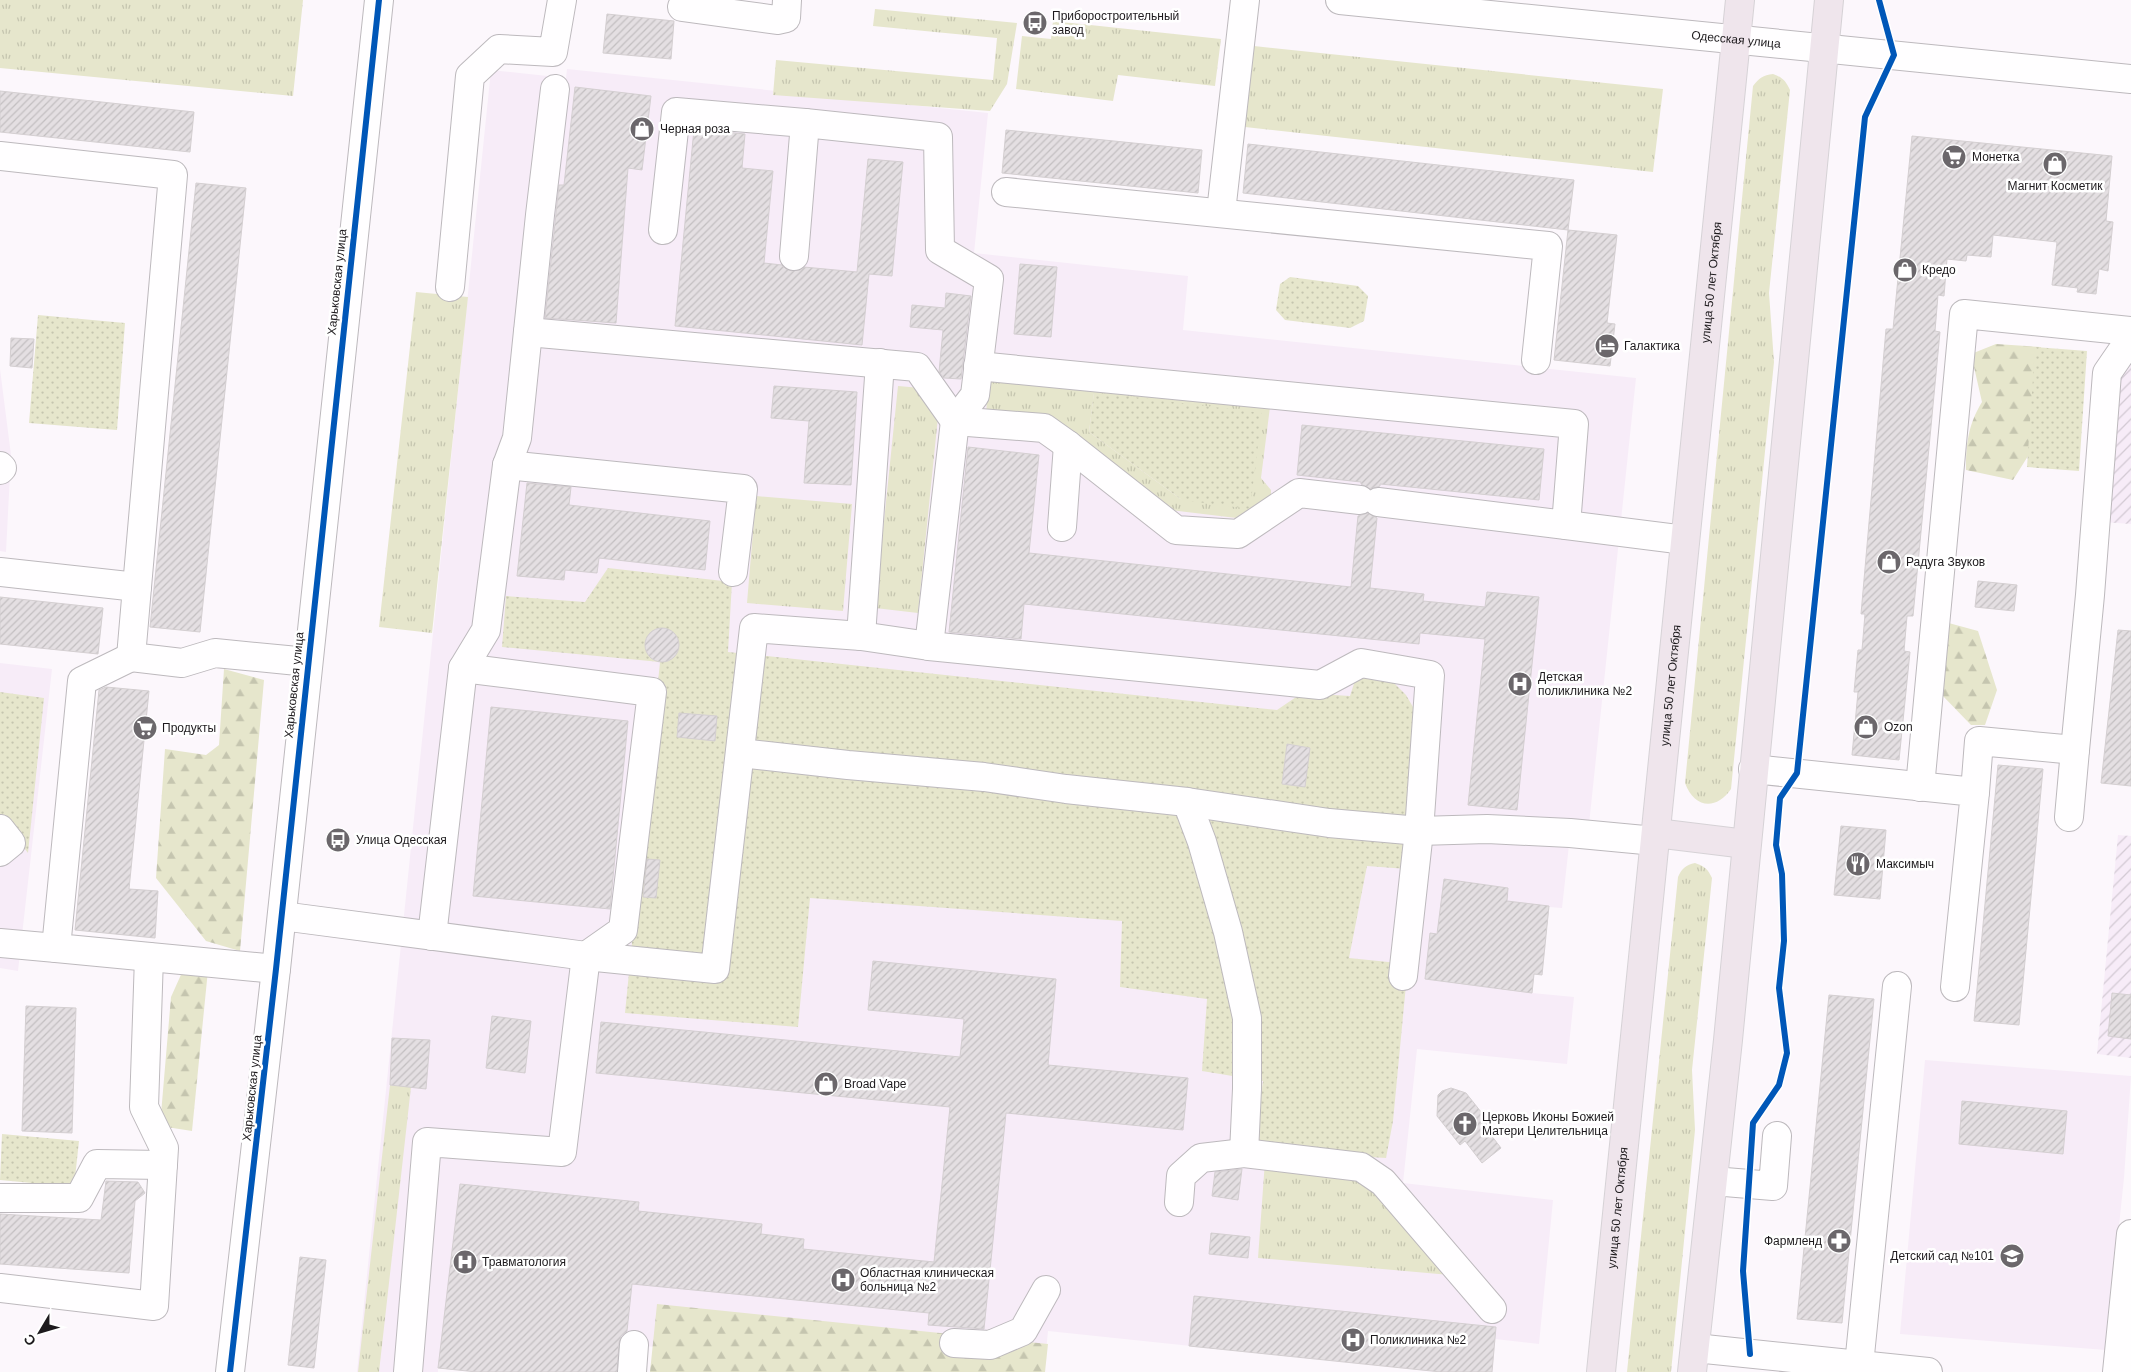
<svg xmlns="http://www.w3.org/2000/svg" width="2131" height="1372" font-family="Arial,sans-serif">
	<defs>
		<pattern id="industrial-furrows" width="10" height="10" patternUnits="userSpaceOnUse" patternTransform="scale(1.25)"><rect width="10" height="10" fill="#f7ecf8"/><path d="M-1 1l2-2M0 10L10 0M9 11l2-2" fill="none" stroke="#d3cad4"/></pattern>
		<pattern id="grass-tufts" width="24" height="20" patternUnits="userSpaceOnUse" patternTransform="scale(1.25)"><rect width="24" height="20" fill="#e6e6cc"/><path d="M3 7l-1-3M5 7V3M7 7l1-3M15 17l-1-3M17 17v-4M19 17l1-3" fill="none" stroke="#c5c5af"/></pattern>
		<pattern id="forest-firs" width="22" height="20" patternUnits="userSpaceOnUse" patternTransform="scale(1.25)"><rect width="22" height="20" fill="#e6e6cc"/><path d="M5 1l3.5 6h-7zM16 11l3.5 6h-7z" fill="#c5c5af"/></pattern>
		<pattern id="park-dots" width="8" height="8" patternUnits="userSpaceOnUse" patternTransform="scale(1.25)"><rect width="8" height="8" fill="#e6e6cc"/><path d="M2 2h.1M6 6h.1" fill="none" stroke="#c5c5af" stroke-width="1.8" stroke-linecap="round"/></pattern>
		<pattern id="building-hatch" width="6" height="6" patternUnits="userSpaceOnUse" patternTransform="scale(1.25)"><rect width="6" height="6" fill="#e4dfe2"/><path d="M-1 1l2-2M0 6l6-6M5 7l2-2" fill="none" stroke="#c3bfc1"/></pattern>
	</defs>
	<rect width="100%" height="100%" fill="#fcf7fc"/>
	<path fill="#f7ecf8" d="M567,69l421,44 -14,140 214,23 -5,54 453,48 -48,456 -19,11 -7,63 -13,-1 -7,68 -8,-1 -2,19 42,4 -7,67 -150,-15 -14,134 150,17 -14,144 -44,-5 -3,33h-52l-392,-41 -4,41h-149l-269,-28 -3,28h-146l-39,-4v4h-81l134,-1302 75,8z
		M0,369l11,86 -5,97 -6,-1z
		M0,663l52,6 -34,302 -18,-3z
		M1925,1060l206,16 -7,102 -18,172 -206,-16z"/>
	<path fill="url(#industrial-furrows)" d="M2120,359l11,1v164l-28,-2z
		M2118,835l13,1v222l-34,-4z"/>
	<path fill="url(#grass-tufts)" fill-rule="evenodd" d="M0,0h303l-10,96 -293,-28z
		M875,9l142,14 -10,61 -17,27 -217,-16 3,-35 217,20 4,-42 -124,-12z
		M1053,21l168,18 -6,47 -97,-11 -5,26 -97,-12 6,-53 29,3z
		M1254,46l409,43 -10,83 -408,-45z
		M1773,74c9,3 13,7 17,16l-21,203 5,69 -43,427c-15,22 -37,19 -46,-6l68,-697c6,-8 10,-11 20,-12z
		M416,292l52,5 -36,336 -53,-6z
		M989,371l282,28 -10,79 10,12v16l-18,14 -83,-10 -119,-90 -65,-5zM1094,393l88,107 -93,-68z
		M898,386l23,2 17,29 -20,196 -43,-5z
		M756,496l96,8 -9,107 -96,-8z
		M1695,863c9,3 13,6 17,15l-20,192 3,60 -24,242h-44l51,-495c4,-9 8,-12 17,-14z
		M390,1085l21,2 -32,285h-21z
		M1265,1161l90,12 95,102 -192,-17z"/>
	<path fill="url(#forest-firs)" d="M1996,344l45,3 -6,98 -22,35 -47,-10c0,-26 2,-45 16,-68l-11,-48z
		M1945,622l33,9 19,59 -12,35h-14l-31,-32z
		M224,669l40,11 -24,271 -34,-10 -50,-63 9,-129 41,6 13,-10z
		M184,968l24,2 -16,161 -32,-5 11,-129z
		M657,1304l391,40 -3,28h-395z"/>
	<path fill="url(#park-dots)" d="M1290,277l68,9 10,10 -4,25 -14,7 -65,-8 -9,-10 4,-26z
		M38,315l87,8 -8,107 -88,-7z
		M2035,347l52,4 -8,120 -52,-4z
		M1094,392l168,21 -12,96 -68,-9 -93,-68z
		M608,568l124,14 -4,70 549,58 25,-17 48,3 9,-28 31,11 16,16 14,24 -13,150 -40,-3 -18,92 59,6 -15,157 -7,37 -98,-6 -35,-7 10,-64 -61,-10 5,-72 -87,-12 2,-66 -312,-23 -12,129 -173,-14 35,-351 -158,-15 4,-51 79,6z
		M0,692l44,6 -16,155 -28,-37z
		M2,1134l77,7 -5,46 -74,-7z"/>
	<path fill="url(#building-hatch)" stroke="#d4cfd1" d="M607,14l67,7 -3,38 -68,-6z
		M575,87l76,9 -9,74 -14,-2 -12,155 -71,-5 14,-133h5z
		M0,91l194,21 -4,40 -190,-20z
		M694,129l51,5 -3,34 31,3 -9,92 18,2 4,4 6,2 8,-1 4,-3 53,5 11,-113 35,3 -11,114 -23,-2 -7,71 -187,-19z
		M1006,130l196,20 -4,43 -196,-20z
		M1912,136l200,20 -6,65 7,1 -5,49 -9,-2 -3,25 -19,-2 1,-4 -26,-3 5,-43 -64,-7 -2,22 -24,-2 -1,6 -19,-2 -3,37 -6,-1 -3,36 5,1 -27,284h-6l-3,35 6,1 -11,108 -47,-5 6,-63h-4l4,-42h4l3,-36h-4l25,-285h7z
		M1248,144l326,36 -6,50 -325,-37z
		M196,183l50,5 -46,444 -50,-5z
		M1568,230l49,5 -10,88 8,1 -5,42 -56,-6z
		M1020,264l37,3 -6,70 -37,-3z
		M946,293l25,3 -10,83 -17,-1 -5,-6 4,-42 -33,-3 2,-22 33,3z
		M11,338l23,1 -2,29 -22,-2z
		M774,386l83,6 -6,93 -47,-2 5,-62 -38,-3z
		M1302,425l242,24 -5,51 -159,-16v2l-10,3 -9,-5v-2l-64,-7z
		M968,447l71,8 -10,98 322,34 7,-71 10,-3 9,5 -7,70 54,6 -1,7 62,6 2,-15 52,5 -22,213 -49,-5 17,-166 -65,-6 -1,11 -395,-40 -3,35 -72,-7z
		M527,483l44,4 -2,18 141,16 -5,49 -106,-12 -2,15 -32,-3 -1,10 -47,-4z
		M1978,581l39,4 -3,26 -39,-4z
		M0,597l103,11 -5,46 -98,-10z
		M645 645a17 17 0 1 1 34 0a17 17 0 1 1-34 0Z
		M2118,630l13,1v155l-30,-3z
		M106,687l43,4 -20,198 29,2 -3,47 -80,-8 24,-240z
		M491,707l137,14 -18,188 -137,-13z
		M679,713l38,3 -2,25 -38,-4z
		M1287,744l23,4 -5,39 -23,-3z
		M1998,765l45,4 -24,256 -45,-4z
		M1841,826l45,4 -6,69 -46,-4z
		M647,859l13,1 -4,38 -13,-1z
		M1444,879l64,9 -1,13 42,5 -7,69 -8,-1 -2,19 -107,-14 5,-46 7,1z
		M873,961l183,18 -8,86 140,13 -5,52 -177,-17 -22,216 -56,-4 1,-12 -297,-29 -5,47 -6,5 -2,7 -2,29h-140l-39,-4 22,-184 179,18 -1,9 124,13 -1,10 43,5 -1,10 131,13 16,-155 -354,-34 5,-51 359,35 4,-38 -96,-9z
		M2112,993l19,2v44l-23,-3z
		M1829,995l45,4 -32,324 -45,-4z
		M26,1006l50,2 -4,125 -50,-2z
		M492,1016l39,5 -6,52 -39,-5z
		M392,1038l38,2 -4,49 -36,-4z
		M1451,1088l15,5 23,29 -5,4 17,22 -19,15 -17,-22 -5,4 -23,-29 1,-21 4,-4z
		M1962,1101l105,10 -4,43 -104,-10z
		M1242,1169l-4,31 -26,-4 3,-24z
		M106,1181l32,1 7,11 -10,8 -6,72 -129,-9v-50l101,6z
		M1211,1233l39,4 -2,21 -39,-4z
		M300,1257l26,3 -12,108 -26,-3z
		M1194,1296l302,31 -4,45h-51l-252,-26z"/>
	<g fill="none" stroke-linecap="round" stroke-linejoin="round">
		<defs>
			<g id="minor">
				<path id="s1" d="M1340,0l791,79"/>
				<path d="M682,7l95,13 9,-2 1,-18"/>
				<path d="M0,156l173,19 -36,412"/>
				<path d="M1006,192l542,54 -12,114"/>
				<path d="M1221,212l24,-212"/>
				<path d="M663,230l13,-118 129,11"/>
				<path d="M794,256l11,-133 133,14 2,113 49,29 -14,116 -20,26 -26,225"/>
				<path d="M450,287l20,-211 29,-27 54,3 9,-52"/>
				<path d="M528,332l389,35 38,54 89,7 24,17 108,85 62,4 61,-41 61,7"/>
				<path d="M978,366l596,58 -8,101 -188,-23"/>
				<path d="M507,465l236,24 -10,83"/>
				<path d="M0,466l2,2 -2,2"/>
				<path d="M1566,525l119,15"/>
				<path d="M1062,527l6,-82"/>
				<path d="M0,572l137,15 -6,70 51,6 33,-10 93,9"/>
				<path d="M861,636l19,-273"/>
				<path d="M131,657l-49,24 -26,267 220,21"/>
				<path d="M740,753l108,12 136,12 82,12 121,13 142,21 90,8 68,-2 83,4 85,8"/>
				<path d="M1753,769l222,23 -20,195"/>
				<path d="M1920,787l44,-473 167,17"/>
				<path d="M1975,792l4,-51 96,9 15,-155 17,-222 24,-35"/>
				<path d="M1187,802l15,40 26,90 19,86v71l-3,64"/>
				<path d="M2069,817l6,-67"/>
				<path d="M0,829l11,14 -11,9"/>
				<path d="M282,916l304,40 129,13 39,-341 107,8 68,10 391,39 41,-22 69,12 -11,156 -16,145"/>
				<path d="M432,936l31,-268 23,-38 21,-165 10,-27 23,-223 15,-126"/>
				<path d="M0,943l56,5"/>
				<path d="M1713,1181l60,5 4,-50"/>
				<path d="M0,1198h79l18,-34 66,1"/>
				<path d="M1179,1202l2,-26 20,-18 43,-5 117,14 22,15 109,127"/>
				<path d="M0,1288l154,18 10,-158 -20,-41 5,-150"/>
				<path d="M954,1343l36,2 33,-14 23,-41"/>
				<path d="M1695,1348l233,24"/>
				<path d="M1859,1365l38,-379"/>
				<path d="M230,1372l46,-403 103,-969"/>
				<path d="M408,1372l19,-230 135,10 24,-196 37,-26 29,-238 -189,-24"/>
				<path d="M632,1372l2,-27"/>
				<path d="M2117,1372l14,-138"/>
			</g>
			<g id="major">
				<path d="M1656,833l90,11"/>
				<path id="s2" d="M1601,1372l139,-1372"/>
				<path d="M1692,1372l36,-332 101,-1040"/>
			</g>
		</defs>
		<use href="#minor" stroke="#bdb9bd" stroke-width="30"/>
		<use href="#major" stroke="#d6d2d6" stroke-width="30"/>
		<use href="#minor" stroke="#fffeff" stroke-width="28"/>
		<use href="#major" stroke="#efe5ec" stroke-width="28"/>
		<defs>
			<path id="cycleway" d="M1750,1354l-7,-83 10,-148 26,-38 8,-32 -8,-65 5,-47 -2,-67 -6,-29 4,-47 17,-25 68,-656 29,-62 -15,-55
				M230,1372l46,-403 103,-969"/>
		</defs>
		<use href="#cycleway" stroke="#fff" stroke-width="9"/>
		<use href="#cycleway" stroke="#0057b8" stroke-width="6"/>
	</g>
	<defs>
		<symbol id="bus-disc" viewBox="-11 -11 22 22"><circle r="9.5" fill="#6b676b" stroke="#fff"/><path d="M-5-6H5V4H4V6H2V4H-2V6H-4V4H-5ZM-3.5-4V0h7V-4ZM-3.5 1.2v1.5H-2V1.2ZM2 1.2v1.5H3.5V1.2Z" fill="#fff"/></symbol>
		<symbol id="shop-disc" viewBox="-11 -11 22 22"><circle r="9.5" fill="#6b676b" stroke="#fff"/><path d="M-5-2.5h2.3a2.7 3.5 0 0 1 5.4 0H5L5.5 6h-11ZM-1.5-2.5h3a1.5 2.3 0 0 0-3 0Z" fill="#fff"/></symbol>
		<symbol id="supermarket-disc" viewBox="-11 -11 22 22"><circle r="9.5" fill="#6b676b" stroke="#fff"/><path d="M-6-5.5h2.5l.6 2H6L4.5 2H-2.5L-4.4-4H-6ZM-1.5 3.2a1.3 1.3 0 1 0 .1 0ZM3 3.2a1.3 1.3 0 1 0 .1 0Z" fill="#fff"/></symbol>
		<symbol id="hotel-disc" viewBox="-11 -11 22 22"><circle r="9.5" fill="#6b676b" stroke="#fff"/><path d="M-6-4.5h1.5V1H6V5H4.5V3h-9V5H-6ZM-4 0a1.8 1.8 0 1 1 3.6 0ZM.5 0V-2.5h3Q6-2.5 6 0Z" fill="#fff"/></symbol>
		<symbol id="hospital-disc" viewBox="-11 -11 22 22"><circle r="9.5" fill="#6b676b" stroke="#fff"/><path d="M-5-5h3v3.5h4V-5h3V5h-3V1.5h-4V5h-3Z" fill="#fff"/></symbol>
		<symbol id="restaurant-disc" viewBox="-11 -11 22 22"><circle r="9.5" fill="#6b676b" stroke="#fff"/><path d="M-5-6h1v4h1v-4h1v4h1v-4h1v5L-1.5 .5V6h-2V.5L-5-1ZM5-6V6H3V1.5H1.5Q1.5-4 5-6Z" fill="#fff"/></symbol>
		<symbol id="church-disc" viewBox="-11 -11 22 22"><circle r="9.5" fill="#6b676b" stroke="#fff"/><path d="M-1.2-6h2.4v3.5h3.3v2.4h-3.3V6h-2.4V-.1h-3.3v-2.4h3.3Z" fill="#fff"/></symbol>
		<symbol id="pharmacy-disc" viewBox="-11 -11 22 22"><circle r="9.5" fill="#6b676b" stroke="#fff"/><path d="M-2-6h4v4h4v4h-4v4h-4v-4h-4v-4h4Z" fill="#fff"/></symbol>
		<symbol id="school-disc" viewBox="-11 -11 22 22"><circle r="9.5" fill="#6b676b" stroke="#fff"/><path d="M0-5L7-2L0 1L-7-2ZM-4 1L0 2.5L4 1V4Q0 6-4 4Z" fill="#fff"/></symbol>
	</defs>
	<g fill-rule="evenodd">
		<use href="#bus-disc" x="1021" y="9" width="28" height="28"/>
		<use href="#shop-disc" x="628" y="115" width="28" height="28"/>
		<use href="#supermarket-disc" x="1940" y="143" width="28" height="28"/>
		<use href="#shop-disc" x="2041" y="150" width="28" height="28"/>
		<use href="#shop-disc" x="1891" y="256" width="28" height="28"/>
		<use href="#hotel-disc" x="1593" y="332" width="28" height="28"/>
		<use href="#shop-disc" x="1875" y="548" width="28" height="28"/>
		<use href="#hospital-disc" x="1506" y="670" width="28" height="28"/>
		<use href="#shop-disc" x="1852" y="713" width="28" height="28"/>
		<use href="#supermarket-disc" x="131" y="714" width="28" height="28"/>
		<use href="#bus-disc" x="324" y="826" width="28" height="28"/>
		<use href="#restaurant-disc" x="1844" y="850" width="28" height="28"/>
		<use href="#shop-disc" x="812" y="1070" width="28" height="28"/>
		<use href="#church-disc" x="1451" y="1110" width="28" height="28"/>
		<use href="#pharmacy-disc" x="1825" y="1227" width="28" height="28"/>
		<use href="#school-disc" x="1998" y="1242" width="28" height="28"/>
		<use href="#hospital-disc" x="451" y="1248" width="28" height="28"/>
		<use href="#hospital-disc" x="829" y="1266" width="28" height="28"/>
		<use href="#hospital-disc" x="1339" y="1326" width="28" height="28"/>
	</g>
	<g text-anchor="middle" stroke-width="5" stroke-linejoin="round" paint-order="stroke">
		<g font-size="12" fill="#1d1a1d" stroke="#fff" text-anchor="start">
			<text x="1052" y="20">Приборостроительный<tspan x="1052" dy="14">завод</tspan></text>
			<text x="660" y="133">Черная роза</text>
			<text x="1972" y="161">Монетка</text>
			<text x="2055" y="190" text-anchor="middle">Магнит Косметик</text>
			<text x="1922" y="274">Кредо</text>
			<text x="1624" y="350">Галактика</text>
			<text x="1906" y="566">Радуга Звуков</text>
			<text x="1538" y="681">Детская<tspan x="1538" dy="14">поликлиника №2</tspan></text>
			<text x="1884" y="731">Ozon</text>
			<text x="162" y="732">Продукты</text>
			<text x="356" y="844">Улица Одесская</text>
			<text x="1876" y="868">Максимыч</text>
			<text x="844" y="1088">Broad Vape</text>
			<text x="1482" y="1121">Церковь Иконы Божией<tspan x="1482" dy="14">Матери Целительница</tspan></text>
			<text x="1822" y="1245" text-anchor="end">Фармленд</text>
			<text x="1994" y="1260" text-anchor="end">Детский сад №101</text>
			<text x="482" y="1266">Травматология</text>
			<text x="860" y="1277">Областная клиническая<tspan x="860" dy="14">больница №2</tspan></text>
			<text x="1370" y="1344">Поликлиника №2</text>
		</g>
		<g font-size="12" fill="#1d1a1d" stroke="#fff">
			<text dy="4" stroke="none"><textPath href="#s1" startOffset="398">Одесская улица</textPath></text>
			<text transform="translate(337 282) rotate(-84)" y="4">Харьковская улица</text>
			<text dy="4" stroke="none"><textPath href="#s2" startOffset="1095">улица 50 лет Октября</textPath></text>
			<text transform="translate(294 685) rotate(-84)" y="4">Харьковская улица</text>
			<text dy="4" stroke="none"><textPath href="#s2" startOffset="690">улица 50 лет Октября</textPath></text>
			<text transform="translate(252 1088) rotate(-84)" y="4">Харьковская улица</text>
			<text dy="4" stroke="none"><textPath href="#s2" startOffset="165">улица 50 лет Октября</textPath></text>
		</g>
	</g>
	<g transform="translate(40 1332) rotate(232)" stroke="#ffffff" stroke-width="4" paint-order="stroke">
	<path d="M0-4L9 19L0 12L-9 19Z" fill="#1d1a1d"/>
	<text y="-8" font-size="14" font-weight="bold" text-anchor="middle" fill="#1d1a1d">С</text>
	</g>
</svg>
